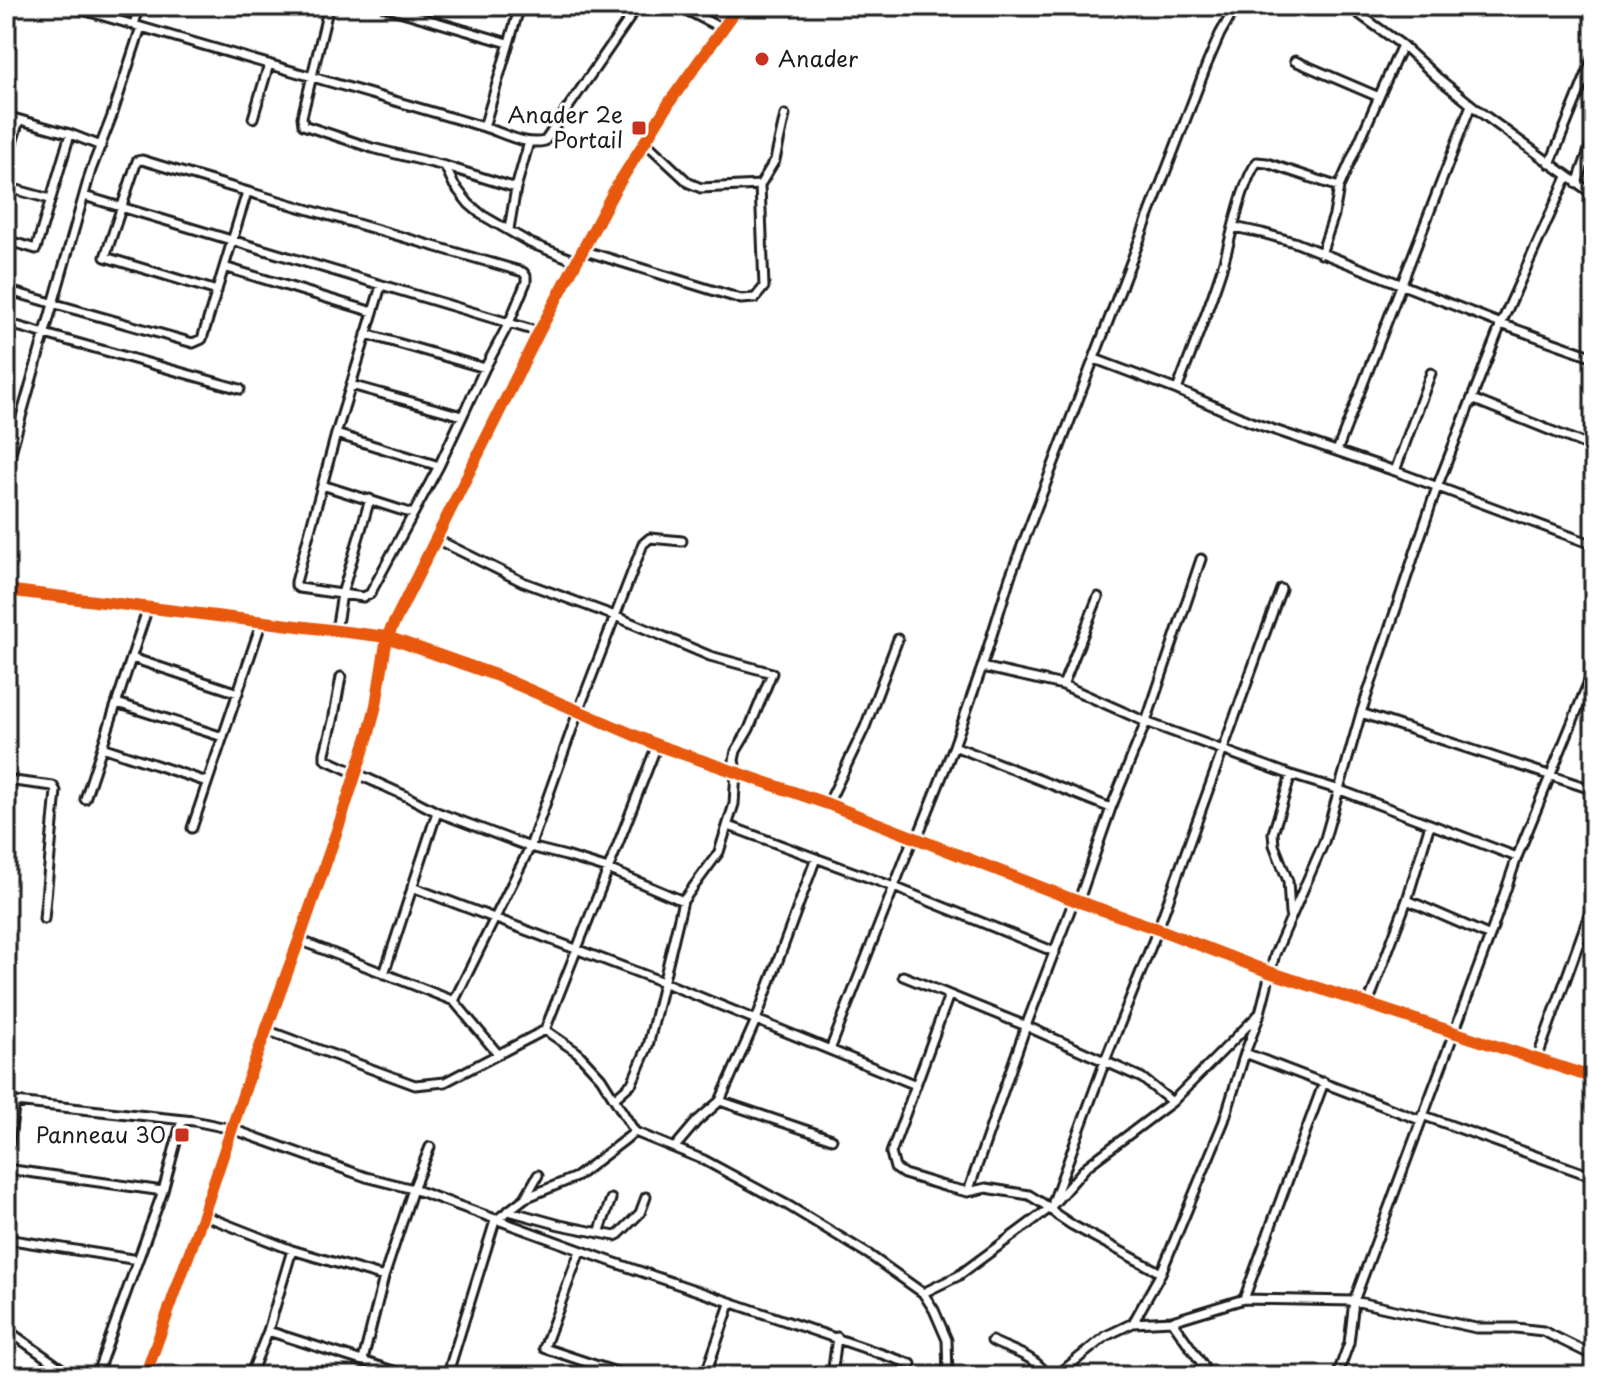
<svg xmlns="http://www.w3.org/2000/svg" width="1600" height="1382" font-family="'Playpen Sans',sans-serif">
	<rect width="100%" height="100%" fill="#fff"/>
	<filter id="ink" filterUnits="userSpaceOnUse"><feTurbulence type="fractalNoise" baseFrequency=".0125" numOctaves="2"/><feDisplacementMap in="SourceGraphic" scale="16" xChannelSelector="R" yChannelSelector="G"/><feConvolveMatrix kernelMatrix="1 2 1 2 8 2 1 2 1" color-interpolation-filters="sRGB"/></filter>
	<g filter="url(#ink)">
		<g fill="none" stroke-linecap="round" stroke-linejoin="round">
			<defs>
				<path id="minor" d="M69,6l415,121c19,6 41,19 61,14l93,-135
					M329,6l-27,111 1,8 69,23 73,18 71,22
					M382,6l126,37
					M671,6l17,5 35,18
					M1348,6l54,39 36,33 46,37 110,80
					M134,25l5,-19
					M1295,61l84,36
					M6,116l64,18 31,12
					M253,118l16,-54
					M484,127l36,-121
					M644,141l45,42 12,5 59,-3
					M6,163l13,-43
					M1550,164l44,-108
					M445,166l9,19 15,19 13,11 48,28 46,18
					M1577,184l17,-48
					M6,187l44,12
					M84,196l455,136
					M1234,227l28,6 32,9 207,82 93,33
					M509,229l7,-41 13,-46
					M6,240l30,9 34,-115
					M582,250l159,49 14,-1 9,-11 -4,-102 15,-25 10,-45
					M1321,254l13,-39 5,-28
					M224,267l149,45
					M6,290l187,53 9,-4 45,-147
					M217,291l-112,-34 32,-96 5,-1c127,39 254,75 381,112l3,4v6l-17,41 -24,45 -46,98 -69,128 -7,3 -64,-9 -3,-2v-4l40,-148 45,-148
					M6,323l234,66
					M366,334l119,34
					M1095,359l82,31 74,32 144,49 199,74
					M351,385l111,31
					M1177,390c15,-40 32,-81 45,-122 9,-28 19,-84 35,-106l10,1 72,24 63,-142
					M1472,399l122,49
					M336,434l103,32
					M1337,451l134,-346
					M6,470l85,-300 21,-54 29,-89
					M1395,471l36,-98
					M322,485l91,29
					M436,539l87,43 92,34 95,40 62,17 -23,56 -13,22 -2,9 2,11 -2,33 -15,48 -36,49 -35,145 -16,37 -18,16
					M6,590l381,47 108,38 162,70 171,59 246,96 84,29 111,43 325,106
					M336,630l6,-36 28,-95
					M132,658l106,35
					M982,667l81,18 83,37 145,53 49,15 177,67
					M341,677l-8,44 -8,32v6l4,2 77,35 31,16 93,35 36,9 42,13 75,32
					M1063,685l35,-88
					M1583,697l11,4
					M117,703l106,34
					M1361,713l233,77
					M954,746l157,62
					M102,747l105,35
					M6,780l47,6 3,5 -12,128
					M85,799l63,-192
					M828,804l37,-77 33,-88
					M1430,824l-23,76 83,36
					M729,826l165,61 161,65
					M192,828l70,-207
					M917,839l37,-93 28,-79 28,-90 197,-513 13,-30 16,-28
					M412,887l251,95 253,103
					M1079,900l32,-92 35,-86 55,-163
					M1290,914l-2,-33 -14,-36 -1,-12 18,-58
					M299,940l155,61 44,53
					M384,974l53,-162
					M903,976l123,50 116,52 30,24
					M949,995l-58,158 4,15 9,6 43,13 21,5 18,-4 43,7 21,13 7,7 15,10 89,48
					M454,1001l76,-154 48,-135 65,-168 7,-6 32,3
					M1368,1004l39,-104
					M1259,1017l-14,36 175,67
					M266,1030l149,55 30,-3 100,-52 32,22 24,26 34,54 69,28 85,46 79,48 55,39 11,17 13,30 1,36
					M545,1030l112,-285
					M830,1050l83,-212
					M1537,1059l57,-158
					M6,1101l188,20 38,8 134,48 47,12 194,71 304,104
					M720,1101l112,38
					M1422,1115l172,62
					M675,1147l22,-26 23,-20 36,-81 60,-162
					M6,1160l9,-57
					M6,1169l157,22
					M968,1192l58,-166 48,-126
					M525,1198l13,-23
					M1053,1202l52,-141 53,-132 123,-340
					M509,1211l51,14 55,11 4,-2 21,-21 6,-16
					M203,1215l89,35 92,27
					M599,1233l12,-34
					M6,1239l132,21
					M580,1251l-36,97 84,28
					M923,1293l35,-17 92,-68 37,-42 85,-64 88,-89 15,-59 49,-112 37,-129 76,-226 64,-163 66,-147
					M1244,1299l80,-217
					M1172,1321l31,44 3,11
					M1133,1323l28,-50 63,-152 21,-68
					M6,1329l66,47
					M268,1331l141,45
					M992,1341c18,9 46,16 55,35
					M363,1360l21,-83 29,-88 17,-42
					M96,1376l67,-185 19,-71
					M250,1376l18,-45 24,-81
					M447,1376l48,-155 30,-23 51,-21 59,-45
					M705,1376l25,-72
					M832,1376l5,-39
					M1056,1376l50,-40 27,-13 39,-2 72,-22 110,2 122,27h40l27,3 51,25
					M1337,1376l12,-33 5,-42 136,-365 27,-79 77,-188"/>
				<path id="tertiary" d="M145,1376l58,-161 46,-138 50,-137 42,-121 28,-86 7,-28 11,-68 152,-305 75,-141 57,-91 68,-94"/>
			</defs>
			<use href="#minor" stroke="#1c1c1c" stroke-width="13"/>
			<use href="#tertiary" stroke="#1c1c1c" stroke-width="15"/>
			<use href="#minor" stroke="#fff" stroke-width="7"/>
			<use href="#tertiary" stroke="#fff" stroke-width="9"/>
			<defs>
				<path id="cycleway" d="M6,590l381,47 108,38 162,70 171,59 246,96 84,29 111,43 325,106
					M145,1376l58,-161 46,-138 50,-137 42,-121 28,-86 7,-28 11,-68 152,-305 75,-141 57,-91 68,-94"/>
			</defs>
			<use href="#cycleway" stroke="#fff" stroke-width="17"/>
			<use href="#cycleway" stroke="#e8590c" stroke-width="12"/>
		</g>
	</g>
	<g fill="#c8321e" stroke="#fff" stroke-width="3">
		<circle cx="762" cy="59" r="8"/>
		<rect x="631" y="120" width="16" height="16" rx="4"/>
		<rect x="174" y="1127" width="16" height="16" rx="4"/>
	</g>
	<g text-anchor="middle" stroke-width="6" stroke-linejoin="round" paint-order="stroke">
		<g font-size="22" fill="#1c1c1c" stroke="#fff" text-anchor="end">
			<text x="778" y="67" text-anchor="start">Anader</text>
			<text x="623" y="123">Anader 2e<tspan x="623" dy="25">Portail</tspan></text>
			<text x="166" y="1143">Panneau 30</text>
		</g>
	</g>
	<rect width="1600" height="1382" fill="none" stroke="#fff" stroke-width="32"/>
	<rect x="16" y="16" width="1568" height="1350" fill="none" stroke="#1c1c1c" stroke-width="3" filter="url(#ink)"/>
</svg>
